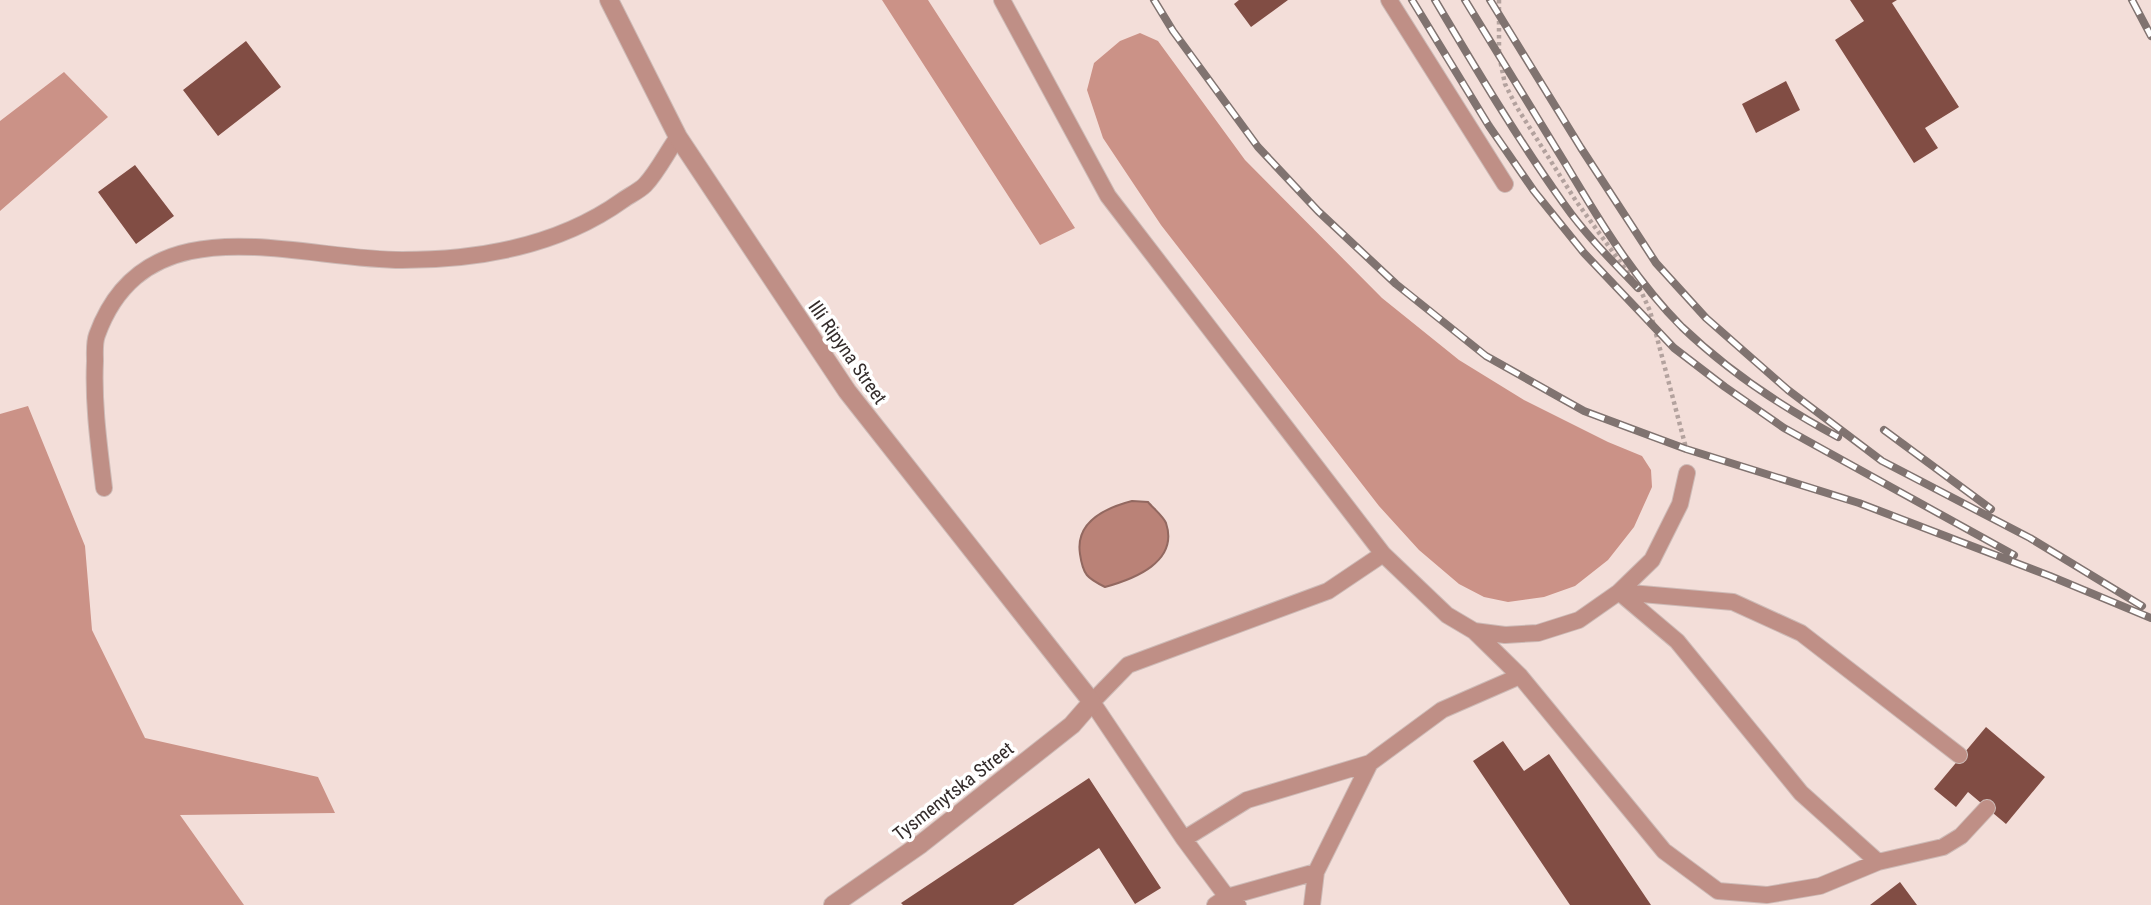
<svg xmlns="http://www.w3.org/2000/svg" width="2151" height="905" font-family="'Roboto Condensed',sans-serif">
	<rect width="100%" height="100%" fill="#f3ded9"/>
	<path fill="#cb9287" d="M882,0h46l147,228 -35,17z
		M1140,33l18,8 87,119 137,138 77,62 65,40 84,42 34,14 9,14 1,17 -18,40 -26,33 -33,26 -31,11 -36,5 -24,-5 -25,-13 -40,-34 -40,-44 -218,-281 -58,-87 -16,-48 7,-27 26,-22z
		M64,72l44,45 -108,94v-90z
		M28,406l57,140 7,84 53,108 173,39 17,36 -155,2 64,90h-244v-491z"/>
	<path fill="#ba8277" stroke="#926860" stroke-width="2" d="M1132,501l16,1c5,6 15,14 18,21 13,39 -32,56 -61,64 -18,-9 -22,-12 -25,-33 -5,-32 25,-46 52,-53z"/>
	<path fill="#814d44" d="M1239,0h49l-37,27 -17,-23z
		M1850,0h47l-5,3 67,104 -34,21 13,20 -24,15 -79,-123 29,-19z
		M246,41l35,46 -63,49 -35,-46z
		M1786,81l14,29 -44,23 -14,-29z
		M135,165l39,51 -38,28 -38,-52z
		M1986,727l59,50 -39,47 -38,-32 -12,15 -22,-18z
		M1503,741l21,30 25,-17 102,151h-81l-97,-144z
		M1089,778l72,110 -26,16 -36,-56 -86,57h-110l-2,-2z
		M1900,882l17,23h-47z"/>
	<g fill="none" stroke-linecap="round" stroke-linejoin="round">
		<defs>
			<path id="service" d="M1002,0l106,196 275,358 64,61 27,16 31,4 33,-2 41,-13 40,-28 33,-32 28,-56 7,-31
				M1389,0l116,184
				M104,488c-5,-42 -11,-84 -9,-127 0,-8 -1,-18 2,-26 49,-135 199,-75 305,-75 77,0 157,-14 221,-60 7,-5 16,-9 22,-15 13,-14 22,-33 33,-48
				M1619,592l114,10 68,31 158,122
				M1619,592l58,49 124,152 77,69
				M1474,631l46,45 144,175 54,40 49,4 53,-9 58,-24 65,-15 18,-11 26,-28
				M1184,839l63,-39 123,-37
				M1215,905l12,-8 89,-25
				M1238,905l-11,-8 -43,-58 -92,-137 36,-37 200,-74 55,-37
				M1312,905l4,-33 54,-109 72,-53 78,-34"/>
			<path id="minor" d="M609,0l69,137 169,254 245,311 -20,23 -151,119 -88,61"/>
		</defs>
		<use href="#service" stroke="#cdbab6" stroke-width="18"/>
		<use href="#minor" stroke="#cdbab6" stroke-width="20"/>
		<path stroke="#b3a29e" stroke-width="4.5" stroke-dasharray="3.5 3.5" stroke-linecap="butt" d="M1499,0v55l6,29 11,22 60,95 65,90 9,20 36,137"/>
		<use href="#service" stroke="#bf8f86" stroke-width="16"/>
		<use href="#minor" stroke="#bf8f86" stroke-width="18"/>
		<defs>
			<path id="rail" d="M1154,0l19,31 85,116 60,64 78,73 90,72 98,55 102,38 173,54 191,73 101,42
				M1412,0l77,126 45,65 50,62 90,95 51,39 59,41 230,127
				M1435,0c41,69 82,138 129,204 21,30 48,57 74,84
				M1465,0c33,54 67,109 100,163 34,57 70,117 117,164 46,44 100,80 156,110
				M1490,0l91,148 75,115 50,55 82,72 94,71 148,77 112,68
				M2132,0l19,36
				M1884,430l107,79"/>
		</defs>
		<use href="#rail" stroke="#807370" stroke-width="8"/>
		<use href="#rail" stroke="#fff" stroke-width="5" stroke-dasharray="16" stroke-linecap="butt"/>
	</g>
	<g text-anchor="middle" stroke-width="7" stroke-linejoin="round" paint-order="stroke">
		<g font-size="19" fill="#342c2b" stroke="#fff">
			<text transform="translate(848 352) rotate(55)" y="7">Illi Ripyna Street</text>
			<text transform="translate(953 791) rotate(-38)" y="7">Tysmenytska Street</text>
		</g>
	</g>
</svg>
